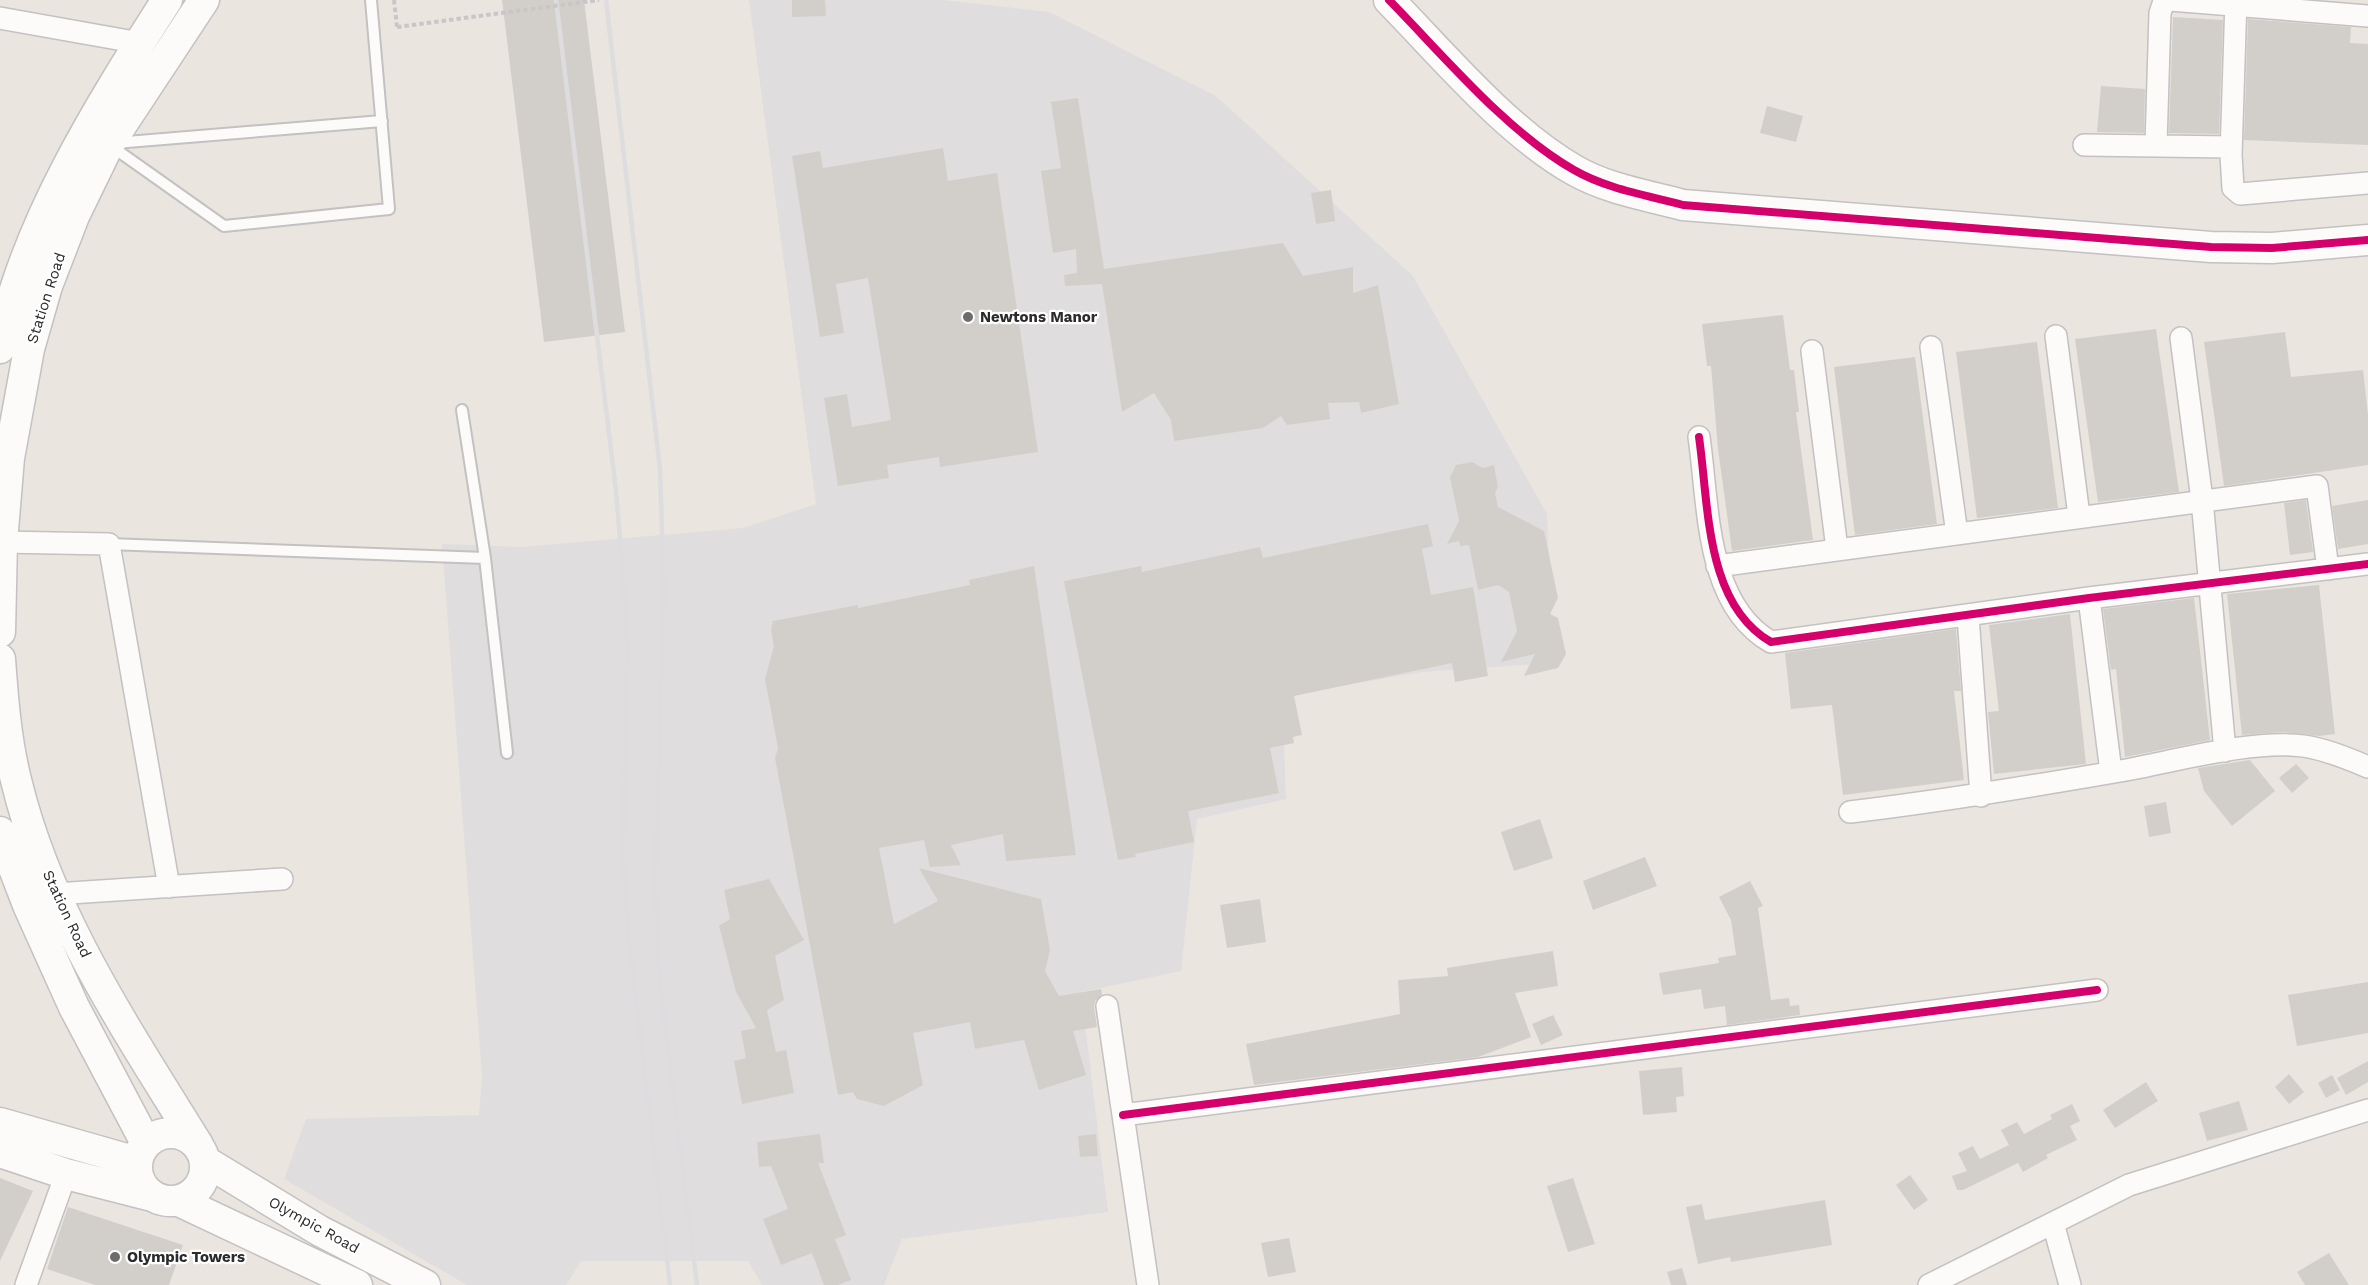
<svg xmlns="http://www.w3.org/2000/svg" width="2368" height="1285" font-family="'Work Sans',sans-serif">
	<rect width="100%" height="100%" fill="#eae5df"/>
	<path fill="#e0dddf" d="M749,0h194l106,12 167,84 197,180 134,238 6,149 -131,9 -140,24 4,103 -89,20 -16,152 -100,21 27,220 -206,27 -18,46h-122l-14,-24h-167l-15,24h-99l-183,-106 22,-60 173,-4 3,-39 -40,-532 79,3 222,-19 73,-24z"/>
	<path fill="#d2cfcb" d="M502,0h82l41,332 -81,10z
		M792,0h33l1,16 -34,1z
		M2173,17l50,3 -4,114 -50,-1z
		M2248,19l103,8 -1,16 18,1v101l-124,-5z
		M2101,86l44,3 -1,44 -47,-1z
		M1078,98l26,171 179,-26 20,33 50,-9v26l25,-8 21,119 -38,9 -2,-11 -31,1 2,16 -43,6 -6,-9 -18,12 -89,13 -3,-21 -17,-27 -32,19 -20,-128 -37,2 -1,-11 13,-2 -1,-24 -23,4 -12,-82 20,-3 -10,-66z
		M1767,106l36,10 -7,26 -36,-9z
		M943,148l5,33 49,-8 41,279 -98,15 -1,-10 -52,8 2,13 -51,8 -14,-88 23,-4 5,33 39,-7 -23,-142 -32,6 8,49 -24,4 -28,-181 28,-5 3,17z
		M1331,190l4,31 -19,3 -5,-31z
		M1783,315l7,55h4l5,42h-3l17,128 -81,11 -14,-102 -7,-83h-4l-5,-42z
		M2156,329l23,163 -81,10 -23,-163z
		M2285,332l6,45 72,-7 5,45v50l-144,21 -20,-144z
		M2037,342l21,166 -81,10 -21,-166z
		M1915,357l22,167 -82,11 -21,-168z
		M1472,462l11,6 11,-3 4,22 -3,6 3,14 46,24 14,67 -8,16 8,4 8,36 -8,14 -34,8 11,-22 -34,8 16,-31 -8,-39 -11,-7 -20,5 -9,-45 -9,1 -1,-5 -12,3 12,-23 -9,-44 6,-12z
		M2306,500l7,52 -23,3 -6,-52z
		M2368,500v44l-30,5 -6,-43z
		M1428,524l5,22 -11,3 9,46 42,-8 15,89 -33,6 -3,-19 -158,33 8,39 -9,2 1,6 -24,5 9,45 -91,18 6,31 -59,12 1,3 -18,3 -54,-279 77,-15 1,6 118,-25 3,11z
		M1034,566l42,289 -70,6 -3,-27 -52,11 10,20 -31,2 -6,-27 -45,8 15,76 44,-23 -19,-33 122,31 9,51 -5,21 14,25 42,-7 1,6 -7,6 -1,6 3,20 -24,4 13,44 -47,15 -15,-50 -49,9 -5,-27 -57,11 10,52 -39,21 -27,-7 -4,-7 -15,3 -63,-337 3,-10 -13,-69 9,-33 -3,-16 2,-9 85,-16v3l112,-23 -1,-5z
		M2319,585l16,149 -16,2 -36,-4 -41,3 -15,-141z
		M2194,598l16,142 -85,17 -9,-88 -5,1 -8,-61z
		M2070,614l16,150 -92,10 -6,-62 11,-1 -10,-86z
		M1956,629l5,62h-7l10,89 -121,15 -11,-90 -41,4 -6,-56z
		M2250,760l25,31 -43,35 -28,-35 -6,-23z
		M2296,764l13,14 -17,15 -13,-15z
		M2166,802l5,31 -22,4 -5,-31z
		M1540,819l13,39 -39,13 -13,-39z
		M1645,857l12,29 -64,24 -10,-29z
		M769,879l35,61 -29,16 9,44 -17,10 9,42 10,-2 8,43 -52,11 -8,-43 12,-3 -5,-27 15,-3 -20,-36 -17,-66 11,-7 -6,-29z
		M1750,881l13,25 -5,2 13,92 18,-2 1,8 9,-1 1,10 -73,10 -2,-19 -21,3 -3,-20 -38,6 -4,-22 60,-10 -1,-5 18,-3 -5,-35 -12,-23z
		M1260,899l6,43 -39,6 -7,-43z
		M1553,951l5,35 -43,7 16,44 -53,20 -224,28 -8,-41 154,-30 -2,-34 50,-4 -1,-8z
		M2368,982v51l-71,13 -9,-51z
		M1553,1015l10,20 -22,10 -9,-21z
		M2368,1061v21l-22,13 -9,-17z
		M1682,1067l2,29 -8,1 1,15 -34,3 -4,-44z
		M2289,1074l15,18 -15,12 -14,-17z
		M2332,1075l8,15 -14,8 -8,-15z
		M2146,1082l12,19 -43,27 -12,-18z
		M2239,1101l9,29 -41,11 -8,-28z
		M2072,1104l8,17 -10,5 7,14 -31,15 2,3 -25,14 -5,-9 -55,27h-6l-5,-14 15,-5 -9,-18 15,-7 7,13 29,-14 -8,-15 16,-8 7,12 28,-15 -2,-4z
		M820,1134l4,29h-6l28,72 -11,4 16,41 -13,5h-14l-12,-32 -31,12 -18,-46 25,-10 -17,-43 -12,1 -2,-25z
		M1096,1134l2,22 -18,1 -2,-21z
		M1910,1175l18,25 -14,10 -18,-25z
		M0,1178l33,13 -33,70z
		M1573,1178l22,66 -27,8 -21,-66z
		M1825,1200l7,45 -101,17 -1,-5 -32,7 -12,-57 16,-3 3,16z
		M68,1207l115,38 -14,40h-74l-48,-16z
		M1289,1238l7,34 -28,5 -7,-34z
		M2329,1253l20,32h-44l-8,-13z
		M1682,1268l5,17h-16l-4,-13z"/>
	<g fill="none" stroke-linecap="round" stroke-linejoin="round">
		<defs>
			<path id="lane" d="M115,143l267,-22
				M111,146l113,80 165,-17 -18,-209
				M462,410l23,148 22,195
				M109,544l376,14"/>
			<path id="street" d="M2236,0l-5,155 2,33 7,6 128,-11
				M0,18l140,25
				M2084,145l147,2
				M2156,145l4,-132 3,-9 7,-4 198,16
				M2056,336l23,180
				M2181,338l21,162 23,251
				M1931,347l26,187
				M1812,351l25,198
				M1699,437c10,69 6,167 72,205l318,-44 279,-34
				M0,542l109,2 60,343
				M1717,566l600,-80 11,83
				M2089,598l22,174
				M1968,616l13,180
				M1850,812c93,-11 184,-26 276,-42 49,-9 129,-31 177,-24 22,3 44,12 65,21
				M55,894l227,-15
				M1107,1006l41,279
				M1123,1115l974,-125
				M2053,1223l17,62
				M26,1285l40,-111
				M1929,1285l200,-100 239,-75"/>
			<path id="secondary" d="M1389,0c54,55 118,132 185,170 33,19 72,25 109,35l528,42 61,1 96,-8
				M0,348c23,-122 101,-245 167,-348
				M0,632l2,-90 7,-84 20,-109 18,-63 27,-70 35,-72 95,-144
				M0,659c3,41 6,81 16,121 32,134 111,250 182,365
				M0,832l28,73 46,102 72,136
				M0,1123l137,39
				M137 1167a34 34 0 1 1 68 0a34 34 0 1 1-68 0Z
				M0,1152l66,22 86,22
				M205,1161l115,70 105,54
				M179,1201l178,84"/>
		</defs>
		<use href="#lane" stroke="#c3c1c1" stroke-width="14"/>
		<use href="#street" stroke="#c3c1c1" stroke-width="24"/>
		<use href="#secondary" stroke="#c3c1c1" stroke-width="33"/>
		<path stroke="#c8c7c7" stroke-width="4" stroke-dasharray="4.5 3" stroke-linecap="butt" d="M394,0l3,27"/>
		<use href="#lane" stroke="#fcfbfa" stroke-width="10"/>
		<use href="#street" stroke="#fcfbfa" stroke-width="21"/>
		<use href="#secondary" stroke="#fcfbfa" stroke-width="30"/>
		<path stroke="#dddddf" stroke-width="4.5" d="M556,0l60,491 7,84 4,73 -4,208 5,77 42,352
			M606,0l54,469 4,125 -9,283 4,99 38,309"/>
		<path stroke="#c8c7c7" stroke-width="4" stroke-dasharray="4.5 3" stroke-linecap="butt" d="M397,27l202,-27"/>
		<defs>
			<path id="cycleway" d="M1389,0c54,55 118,132 185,170 33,19 72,25 109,35l528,42 61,1 96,-8
				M1699,437c10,69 6,167 72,205l318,-44 279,-34
				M1123,1115l974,-125"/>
		</defs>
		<use href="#cycleway" stroke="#fff" stroke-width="11"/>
		<use href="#cycleway" stroke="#d6006c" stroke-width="8"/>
	</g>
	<g fill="#6e6c6a" stroke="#fff" stroke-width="2">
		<circle cx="968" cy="317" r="6"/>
		<circle cx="115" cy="1257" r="6"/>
	</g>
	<g text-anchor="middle" stroke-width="4.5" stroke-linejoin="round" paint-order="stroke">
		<g font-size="15" fill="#2b2b2b" stroke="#fff">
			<text transform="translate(46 298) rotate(-72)" y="5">Station Road</text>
			<text transform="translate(67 914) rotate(65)" y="5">Station Road</text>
			<text transform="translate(314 1225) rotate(29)" y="5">Olympic Road</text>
		</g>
		<g font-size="15" font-weight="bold" fill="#2b2b2b" stroke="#fff" text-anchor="start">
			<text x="980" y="322">Newtons Manor</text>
			<text x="127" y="1262">Olympic Towers</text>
		</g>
	</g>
</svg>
